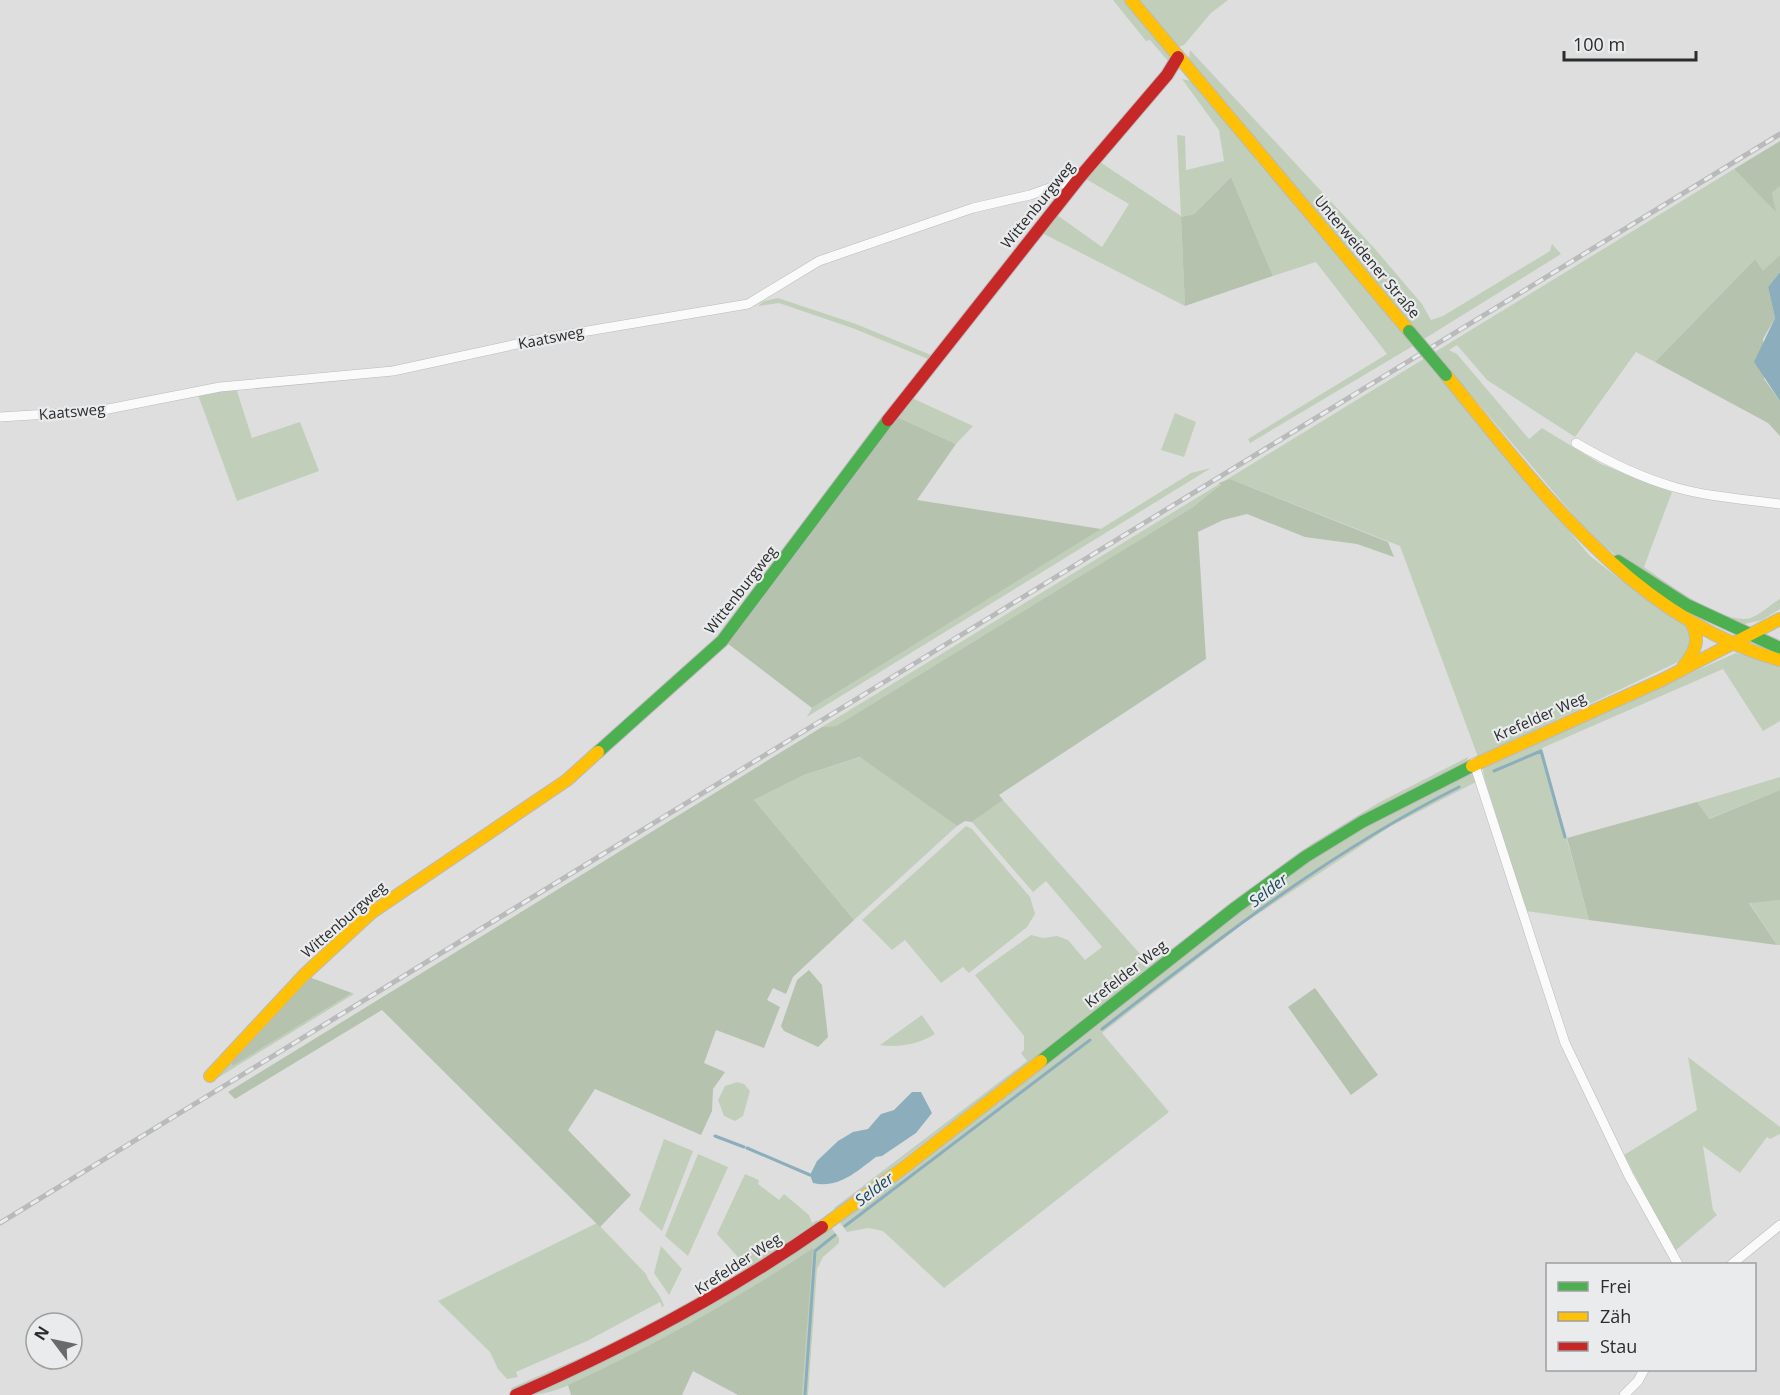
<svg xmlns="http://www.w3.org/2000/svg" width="1780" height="1395" font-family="'Open Sans',sans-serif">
	<rect width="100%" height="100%" fill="#dededf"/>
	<path fill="#c1cfba" d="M1113,0h14l45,57 -4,4 -18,-21 -4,1z
		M1139,0h89l-17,13 -27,32 -6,2z
		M1190,50l185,199 47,55 9,16 12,-4 107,-65 2,-7 9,10 -137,85 -235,-280z
		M1182,79l14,3 217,264 -163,97 -2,-4 139,-85 -71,-92 -43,14 -42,-99 -37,37 -13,3 4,89 -143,-73 15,-18 45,32 27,-43 -43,-25 14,-17 81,54 -4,-81 8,1 1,34 38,-9 -5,-31z
		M1734,169l41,41 -3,-17 8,-7v69l-17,17 -9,-12 -99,102 -19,-10 -61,85 -88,-57 -30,-35 -8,5 8,4 72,85 13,-11 59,36 71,28 -28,75c20,14 84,62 109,50 9,-4 18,-13 27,-18v10l-18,11 -22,5 -19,-7 -86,-48 -43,-33 -154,-181 -10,7 162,193 60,46 37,23 5,8 1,14 -11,13 -204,97 -78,-211 -170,-67 -37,28 -357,219 -14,1z
		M778,298l78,26 75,31 -3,4 -73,-30 -76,-26 -21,3 6,-5z
		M236,388l16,50 48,-16 19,49 -82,30 -39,-106z
		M912,398l61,28 -17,18 -59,-27z
		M1175,413l21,9 -12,35 -23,-7z
		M1211,468l-404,249 5,-9 379,-235z
		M1736,653l44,10v58l-17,10 -40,-62 -181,79 47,172 -63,-9 -41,-131 -2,-9 2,-7z
		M861,757l96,69 -103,94 -100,-120 50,-25z
		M1468,757l-1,5 -89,45 -330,241 -212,162 -2,-2 193,-147 -6,-8 3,-3v-14l-49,-61 56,-40 12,3 14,-2 11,4 17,20 17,-13 -56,-66 -13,11 -61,-70 31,-22 147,165 160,-120 68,-42z
		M1467,773l8,2 1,7 -85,44 -148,98 -141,109 67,79 -225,176 -61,-57 -15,-3 -21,4 -9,-12 469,-359 66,-41z
		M1780,777v13l-72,29 -11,-17z
		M966,826l6,3 58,68 5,17 -8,13 -58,46 -6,-6 -22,16 -36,-43 -13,10 -30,-30z
		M1780,900v45h-3l-28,-43z
		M352,993l2,1 -138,85 14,-17 3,4z
		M922,1015l13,19c-16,10 -36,14 -55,11z
		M1688,1057l92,70v7l-10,5 -3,-2 -27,36 -37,-27 10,64 4,5 -42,36 -51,-96 73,-45z
		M737,1082l7,2 6,7 -7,25 -8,5 -11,-5 -6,-16 7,-14z
		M664,1139l29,12 -31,80 -23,-21z
		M698,1154l30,13 -40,89 -23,-20z
		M745,1174l14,6 -1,4 21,16 5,-6 25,21 3,8 5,-3 1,4 -111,72 -68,37 -127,57 -1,-2 94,-41 66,-34 76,-46 -30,-33z
		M597,1223l49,51c4,12 15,19 18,32l-2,1 -2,-5 -73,39 -71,31 2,5 -11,2 -9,-10 -8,-17 -52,-51z
		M830,1226l9,12v5l-16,14 -6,12 -9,126h-6l10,-146c-67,45 -135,87 -209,120 -25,12 -49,26 -77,26l41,-17z
		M661,1246l21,23 -13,26 -15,-22z"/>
	<path fill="#b5c2ae" d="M1780,141v45l-8,7 4,19 -42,-43z
		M1231,177l42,99 -88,30 -4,-89 13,-3z
		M1780,255v17l-12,15 7,31 -12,21 1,40 16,22v35l-12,-13 -113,-61 100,-103 8,12z
		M897,417l59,27 -39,56 184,29 -289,179 -85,-65z
		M1230,479l158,63 6,15 -37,-13 -52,-7 -58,-23 -24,6 -25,12 8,127 -207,136 4,5 -31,22 -7,-1 -8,5 -97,-69 -56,18 -50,25 100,120 -61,57 -7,17 -13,-6 -6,12 13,7 -16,41 -48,-18 -12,33 21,9 -12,17 -1,22 -11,24 -106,-46 -27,41 63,65 -31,32 -218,-217 -147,89 -7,-7 594,-365 14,-1 357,-219 28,-22 -2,-2z
		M1780,790v110l-31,3 28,42 -188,-25 -22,-82 130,-36 12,17z
		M809,970l13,15 6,52 -10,10 -34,-16 -3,-5 16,-46z
		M309,977l43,16 -119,73 -3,-4z
		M1315,988l63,87 -27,20 -63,-88z
		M813,1248l-11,147h-64l-45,-24 -11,24h-111l-3,-10c86,-39 166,-84 245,-137z"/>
	<path fill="#8caebc" d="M1780,272v129l-26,-39 21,-44 -7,-31z
		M912,1092h9l11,21 -16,20 -34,23 -6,1c-19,14 -37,32 -63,26l-3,-8 7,-14 21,-20 15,-9 15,-3 13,-15 13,-4z"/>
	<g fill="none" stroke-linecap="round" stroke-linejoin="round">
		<path stroke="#8caebc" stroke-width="3" d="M1494,771l47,-20 24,86
			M1102,1029c114,-88 227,-177 357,-242
			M715,1136l29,11
			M747,1148l63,27
			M845,1226l245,-186
			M805,1395l10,-144 20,-16"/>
		<defs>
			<path id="street" d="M0,417l98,-6 122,-24 173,-16 147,-32 208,-35 71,-43 154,-53 57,-13 48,-17
				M1576,443c31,18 63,34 98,44 34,10 70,12 106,17
				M1474,763l91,280 64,133 49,88
				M1732,1264l48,-39
				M1624,1395l14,-14 6,-11"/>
			<path id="fast" d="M1618,561l69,44 93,43
				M598,752l124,-111 166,-221
				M1041,1061l194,-153 70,-51 57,-35 110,-56"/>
			<path id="slow" d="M1131,0l278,331
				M1446,375c92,112 186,244 334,285
				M1683,667c12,-15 18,-27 8,-45
				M1472,766l190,-86 118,-61
				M210,1076l95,-102 66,-61 196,-133 31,-28
				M822,1227l84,-61 135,-105"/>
			<path id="jam" d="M888,420l192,-243 87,-102 11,-18
				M516,1395c108,-47 209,-100 306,-168"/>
		</defs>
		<use href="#street" stroke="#bababb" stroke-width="10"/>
		<use href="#fast" stroke="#bababb" stroke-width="14"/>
		<use href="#slow" stroke="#bababb" stroke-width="14"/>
		<use href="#jam" stroke="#bababb" stroke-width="14"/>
		<use href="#street" stroke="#fafafa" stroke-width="9"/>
		<use href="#fast" stroke="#4caf50" stroke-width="12"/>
		<use href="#slow" stroke="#ffc107" stroke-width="12"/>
		<use href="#jam" stroke="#c62828" stroke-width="12"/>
		<defs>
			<path id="rail" d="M0,1223l1780,-1089"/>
		</defs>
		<use href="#rail" stroke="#b9baba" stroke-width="5"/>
		<use href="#rail" stroke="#eaebed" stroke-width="3" stroke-dasharray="9" stroke-linecap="butt"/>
		<defs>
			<path id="fast-bridge" d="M1409,331l37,44"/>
		</defs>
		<use href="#fast-bridge" stroke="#bababb" stroke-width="14" stroke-linecap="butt"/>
		<use href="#fast-bridge" stroke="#4caf50" stroke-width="12"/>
	</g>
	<g text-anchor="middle" stroke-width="4.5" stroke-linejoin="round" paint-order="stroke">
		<g font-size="15" fill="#2b2c2d" stroke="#eaebed">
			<text transform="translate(1038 205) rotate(-51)" y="5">Wittenburgweg</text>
			<text transform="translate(1367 257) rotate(50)" y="5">Unterweidener Straße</text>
			<text transform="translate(551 338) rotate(-11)" y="5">Kaatsweg</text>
			<text transform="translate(72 412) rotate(-5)" y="5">Kaatsweg</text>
			<text transform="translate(741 590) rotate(-52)" y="5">Wittenburgweg</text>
			<text transform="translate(1540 717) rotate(-24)" y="5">Krefelder Weg</text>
			<text transform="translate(344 920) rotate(-41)" y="5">Wittenburgweg</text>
			<text transform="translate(1126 974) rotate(-38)" y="5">Krefelder Weg</text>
			<text transform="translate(738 1264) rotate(-33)" y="5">Krefelder Weg</text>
		</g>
		<g font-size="16" font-style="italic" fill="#1b4756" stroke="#eaebed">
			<text transform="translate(1268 890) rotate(-37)" y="6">Selder</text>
			<text transform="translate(874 1189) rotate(-37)" y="6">Selder</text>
		</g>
	</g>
	<rect x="1546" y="1263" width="210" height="108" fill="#eaebed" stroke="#9e9fa0" stroke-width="1.5"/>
	<rect x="1558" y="1282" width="30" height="9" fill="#4caf50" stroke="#9e9fa0" stroke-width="1.5"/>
	<text x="1600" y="1293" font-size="18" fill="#2b2c2d">Frei</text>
	<rect x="1558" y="1312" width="30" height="9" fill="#ffc107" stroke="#9e9fa0" stroke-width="1.5"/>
	<text x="1600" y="1323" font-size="18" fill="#2b2c2d">Zäh</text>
	<rect x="1558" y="1342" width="30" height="9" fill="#c62828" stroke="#9e9fa0" stroke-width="1.5"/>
	<text x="1600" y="1353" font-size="18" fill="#2b2c2d">Stau</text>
	<g transform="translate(54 1341) rotate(302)"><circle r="28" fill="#eaebed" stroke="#9e9fa0" stroke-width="1.5"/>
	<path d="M0-4.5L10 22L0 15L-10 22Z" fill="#6a6a6b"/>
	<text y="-9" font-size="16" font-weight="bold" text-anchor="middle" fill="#2b2c2d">N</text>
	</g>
	<path d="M1564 51v9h132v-9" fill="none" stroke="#2b2c2d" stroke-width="3"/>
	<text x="1573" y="51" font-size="18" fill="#2b2c2d" stroke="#eaebed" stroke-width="4.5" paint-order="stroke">100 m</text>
</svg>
